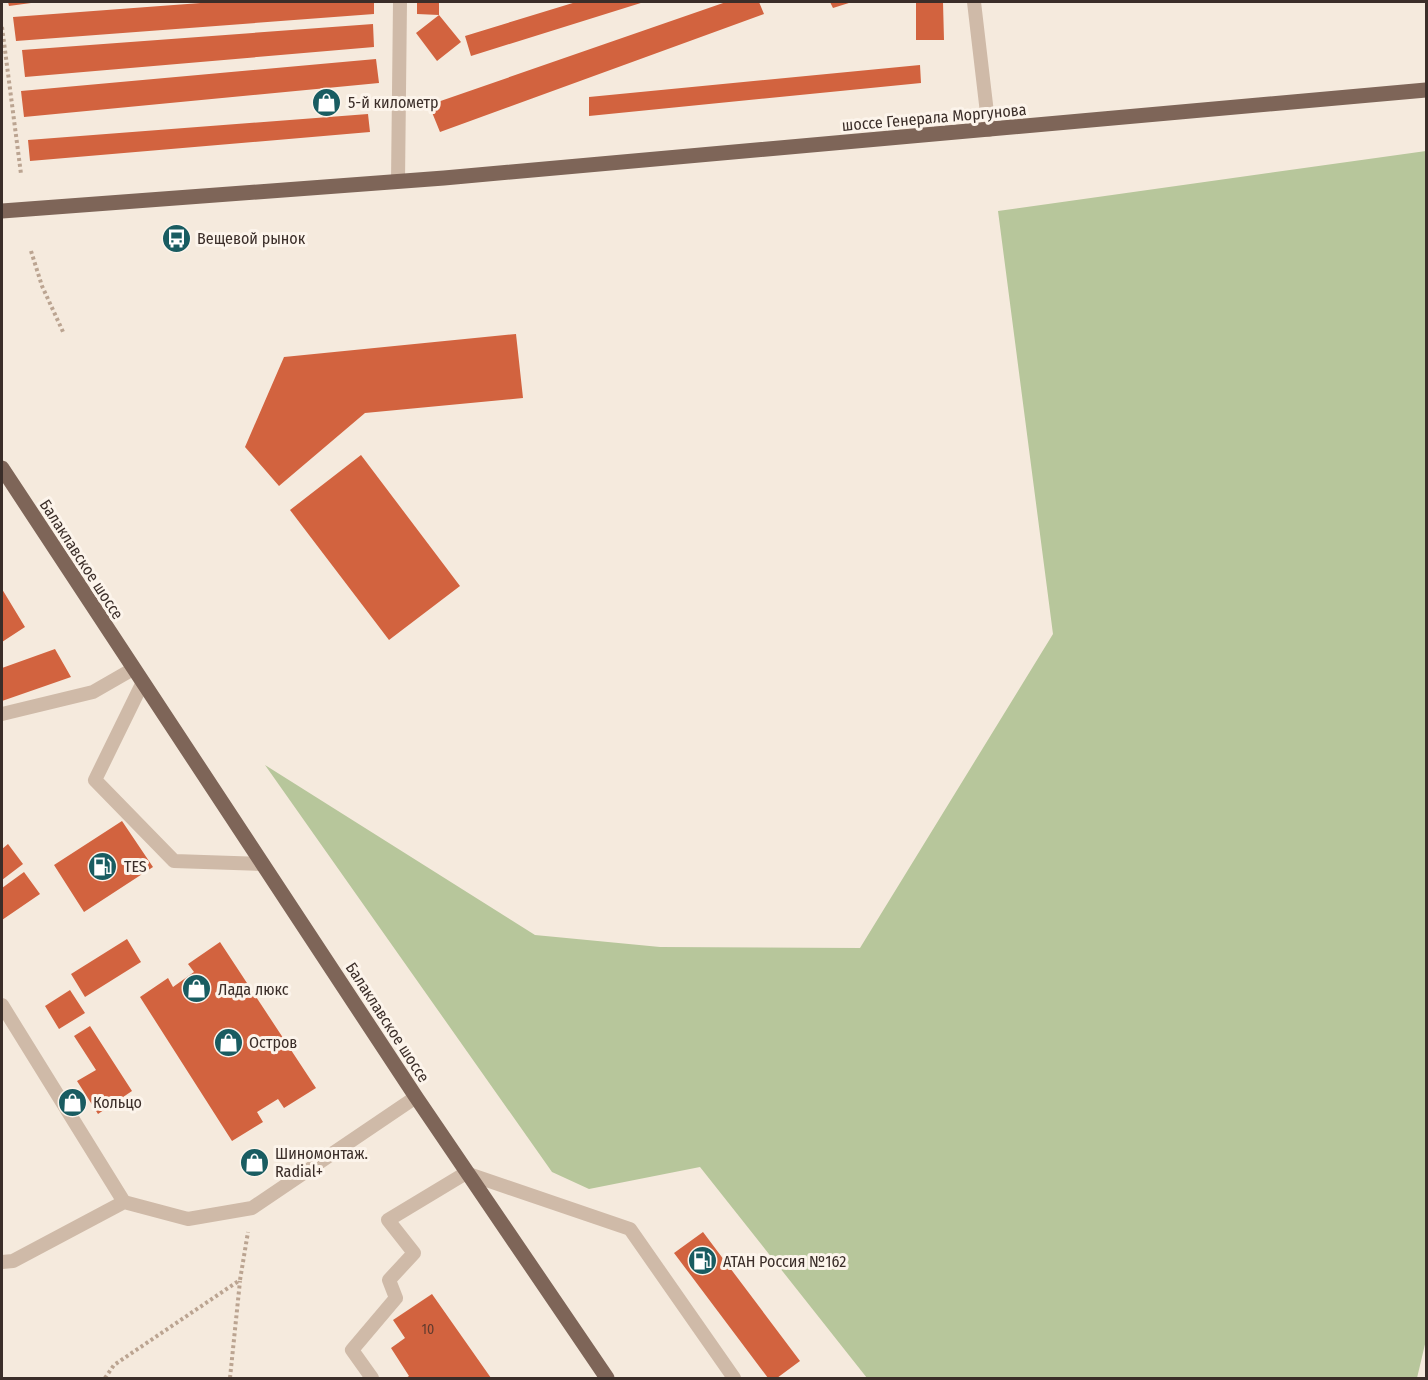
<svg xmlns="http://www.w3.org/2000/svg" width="1428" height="1380" font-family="'Fira Sans Condensed',sans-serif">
	<rect width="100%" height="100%" fill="#f5eadd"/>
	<path fill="#b7c69b" d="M1426,151v1189l-9,38h-550l-167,-211 -111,22 -37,-17 -287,-407 270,170 125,12 200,1 193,-314 -55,-423z"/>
	<path fill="#d2633f" d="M8,2h23v1l-22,3z
		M214,2h160v12l-358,27 -3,-24z
		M417,2h22v13l-22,-1z
		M576,2h68l-173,54 -6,-20z
		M726,2h33l5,12 -324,118 -11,-27z
		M830,2h22l-19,6z
		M916,2h27l1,38h-28z
		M439,15l22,27 -24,19 -21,-28z
		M373,24l1,23 -349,30 -3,-27z
		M376,59l3,24 -355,34 -3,-26z
		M920,65l1,18 -332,33v-19z
		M368,114l2,18 -340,29 -2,-21z
		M516,334l7,64 -158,15 -86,73 -34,-39 39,-90z
		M361,455l99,131 -71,54 -99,-130z
		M2,589l23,38 -23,15z
		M55,649l16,28 -69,24v-33z
		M122,821l31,46 -69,45 -30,-47z
		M8,844l15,20 -21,16v-31z
		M24,872l16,22 -38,26v-32z
		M127,939l14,23 -56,35 -14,-23z
		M220,942l96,146 -32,20 -6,-9 -21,13 6,10 -31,19 -92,-144 28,-19 5,9 21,-15 -6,-8z
		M70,990l15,23 -26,16 -14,-23z
		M90,1026l42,65 -34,23 -21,-33 19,-11 -22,-34z
		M703,1232l97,129 -23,17h-9l-94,-125z
		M432,1294l59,84h-85l3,-2 -18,-28 14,-10 -12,-18z"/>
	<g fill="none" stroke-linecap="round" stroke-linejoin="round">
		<path stroke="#bba491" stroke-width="4" stroke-dasharray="3 3" stroke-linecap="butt" d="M2,27l19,147
			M31,251l11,35 22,48
			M105,1378l9,-13 126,-85 8,-48
			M230,1378l10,-97"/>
		<path stroke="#cfbaa8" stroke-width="14" d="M974,2l15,128
			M398,181l2,-179
			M142,684l-47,96 79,81 89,3
			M2,714l91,-22 40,-23
			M2,1005l122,197 64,17 64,-11 164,-111
			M2,1262l11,-1 111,-59
			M372,1378l-20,-28 44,-52 -7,-18 25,-27 -26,-33 78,-47 164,56 104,149"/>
		<path stroke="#7e6558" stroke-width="15" d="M2,211l442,-33 982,-88
			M2,468l414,629 191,281"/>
	</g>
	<defs>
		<symbol id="shop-disc" viewBox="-11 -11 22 22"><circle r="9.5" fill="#195c61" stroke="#fcf4eb"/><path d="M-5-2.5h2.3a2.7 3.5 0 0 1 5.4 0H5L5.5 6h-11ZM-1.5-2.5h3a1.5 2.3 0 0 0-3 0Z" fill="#fff"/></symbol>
		<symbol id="bus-disc" viewBox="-11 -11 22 22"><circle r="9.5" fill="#195c61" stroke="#fcf4eb"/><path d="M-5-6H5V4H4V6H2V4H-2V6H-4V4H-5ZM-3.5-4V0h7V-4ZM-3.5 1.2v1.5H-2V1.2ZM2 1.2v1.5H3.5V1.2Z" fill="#fff"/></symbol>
		<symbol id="fuel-disc" viewBox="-11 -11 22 22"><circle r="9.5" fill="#195c61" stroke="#fcf4eb"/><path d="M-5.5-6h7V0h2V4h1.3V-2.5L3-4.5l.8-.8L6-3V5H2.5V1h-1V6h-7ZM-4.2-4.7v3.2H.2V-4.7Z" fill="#fff"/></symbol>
	</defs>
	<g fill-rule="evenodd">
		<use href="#shop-disc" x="310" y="86" width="33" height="33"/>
		<use href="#bus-disc" x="160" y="222" width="33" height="33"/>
		<use href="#fuel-disc" x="86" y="850" width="33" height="33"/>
		<use href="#shop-disc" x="180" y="972" width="33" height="33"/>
		<use href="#shop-disc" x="212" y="1026" width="33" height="33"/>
		<use href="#shop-disc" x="56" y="1086" width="33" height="33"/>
		<use href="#shop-disc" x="238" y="1146" width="33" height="33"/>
		<use href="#fuel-disc" x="686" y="1244" width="33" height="33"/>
	</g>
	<g text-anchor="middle" stroke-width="6" stroke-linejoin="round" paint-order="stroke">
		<g font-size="14" fill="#613b2e">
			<text x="428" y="1334">10</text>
		</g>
		<g font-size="16" fill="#3b2e29" stroke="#fcf4eb" text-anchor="start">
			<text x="348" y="108">5-й километр</text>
			<text x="197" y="244">Вещевой рынок</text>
			<text x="124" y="872">TES</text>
			<text x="218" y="995">Лада люкс</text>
			<text x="249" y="1048">Остров</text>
			<text x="93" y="1108">Кольцо</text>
			<text x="275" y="1159">Шиномонтаж.<tspan x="275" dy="18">Radial+</tspan></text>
			<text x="723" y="1267">АТАН Россия №162</text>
		</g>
		<g font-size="16" fill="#3b2e29" stroke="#fcf4eb">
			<text transform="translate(934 117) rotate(-5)" y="6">шоссе Генерала Моргунова</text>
			<text transform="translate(82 559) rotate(57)" y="6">Балаклавское шоссе</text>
			<text transform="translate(388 1022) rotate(57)" y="6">Балаклавское шоссе</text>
		</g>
	</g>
	<rect width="1428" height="1380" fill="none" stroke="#3b2e29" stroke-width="6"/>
</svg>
